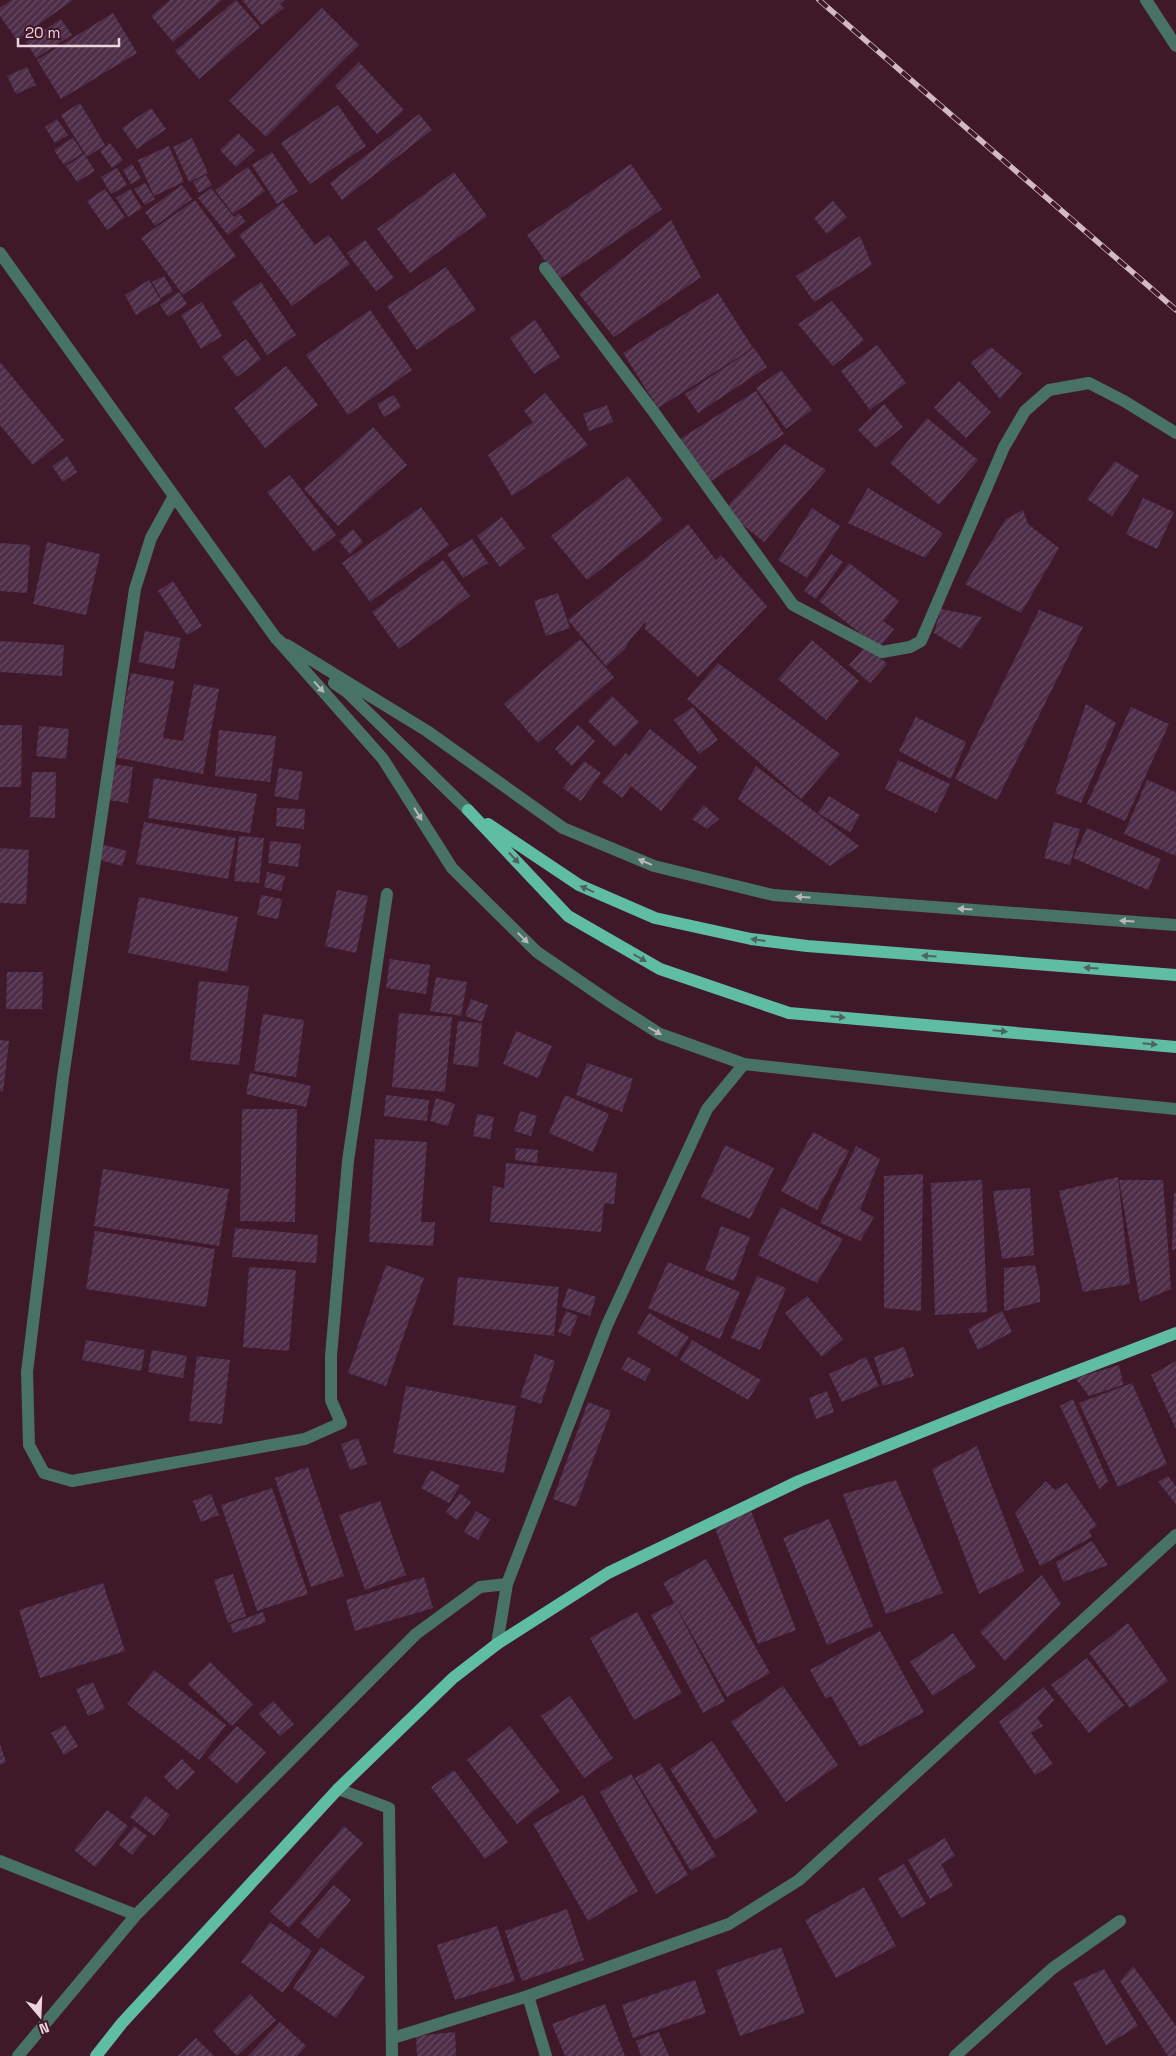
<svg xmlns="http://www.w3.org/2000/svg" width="1176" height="2056" font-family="'Space Grotesk',sans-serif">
	<defs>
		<pattern id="building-hatch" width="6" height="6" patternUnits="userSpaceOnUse" patternTransform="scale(1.25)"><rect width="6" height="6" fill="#4d2d47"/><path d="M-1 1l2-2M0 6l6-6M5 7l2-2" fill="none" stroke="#674b61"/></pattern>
	</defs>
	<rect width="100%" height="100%" fill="#3f192a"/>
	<path fill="url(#building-hatch)" d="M11,0h62l-56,40 -17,-24v-8z
		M170,0h52l-49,42 -22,-26z
		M236,0l24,27 -61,52 -24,-28z
		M242,0h43l-5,4 4,4 -22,17z
		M322,8l37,37 -93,92 -37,-36z
		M113,13l24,40 -76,46 -24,-39z
		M61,19l11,16 -36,23 -10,-16z
		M359,62l45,48 -27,24 -42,-48z
		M27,67l9,18 -20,9 -9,-18z
		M80,103l25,42 -18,12 -26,-42z
		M338,105l28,41 -56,38 -29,-41z
		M151,108l15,21 -29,20 -15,-21z
		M419,114l13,16 -90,70 -12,-17z
		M57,119l11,16 -13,8 -10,-16z
		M238,133l17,17 -19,17 -16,-17z
		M73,138l10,15 -19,12 -10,-15z
		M192,138l16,35 -19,9 -16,-35z
		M110,143l13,17 -11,8 -12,-17z
		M169,146l15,36 -30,14 -16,-36z
		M272,152l26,39 -21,13 -25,-39z
		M84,154l11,17 -18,11 -11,-16z
		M132,164l9,14 -10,6 -8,-14z
		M631,164l31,45 -104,71 -31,-45z
		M248,167l17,24 -32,23 -18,-24z
		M117,168l10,17 -16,9 -10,-17z
		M454,172l33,44 -77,57 -33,-44z
		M206,175l6,10 -13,8 -6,-11z
		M145,183l10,16 -10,6 -11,-16z
		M182,185l10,14 -37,27 -10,-14z
		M211,188l23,29 5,-4 6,8 -17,14 -30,-37z
		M105,189l20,28 -18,13 -20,-29z
		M130,189l12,19 -14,9 -12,-19z
		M195,200l41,56 -53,39 -42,-57z
		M833,201l14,16 -20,17 -13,-16z
		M283,202l32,43 14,-10 21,29 -58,42 -53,-71z
		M671,220l30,57 -87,60 -35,-43z
		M860,236l12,29 -58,37 -18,-26z
		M365,240l29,38 -18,13 -29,-38z
		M446,267l30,43 -59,40 -30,-44z
		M164,276l9,15 -12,7 -9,-16z
		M149,280l12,20 -25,15 -11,-20z
		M261,282l35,53 -29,20 -35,-53z
		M179,292l8,12 -19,13 -8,-12z
		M718,293l35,55 -95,60 -35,-55z
		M832,301l32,39 -31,26 -35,-42z
		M202,302l20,34 -21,13 -20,-34z
		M370,310l42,60 -64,45 -42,-60z
		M535,320l25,37 -26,17 -24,-36z
		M246,339l15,20 -24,18 -15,-20z
		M877,345l29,38 -36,27 -29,-39z
		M991,347l31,26 -22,26 -29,-36z
		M754,348l13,19 -69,46 -13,-19z
		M0,362l64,78 -31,25 -33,-40z
		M286,366l32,39 -53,43 -31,-40z
		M781,370l31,40 -26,19 -30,-41z
		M959,381l32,31 -25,26 -32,-30z
		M756,391l28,43 -79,51 -28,-44z
		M545,393l43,52 -76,51 -24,-41 45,-33 -9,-11z
		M394,395l7,12 -17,10 -7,-13z
		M884,404l19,23 -27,21 -18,-18z
		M607,405l6,17 -24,9 -6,-17z
		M927,418l51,42 -39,45 -49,-42z
		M373,427l34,38 -69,61 -34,-37z
		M785,444l41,26 -62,72 -40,-32z
		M67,456l10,16 -14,10 -11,-16z
		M1115,461l24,15 -27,40 -25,-17z
		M290,475l46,60 -22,17 -47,-60z
		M628,476l35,44 -76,60 -36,-44z
		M868,488l75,45 -18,25 -77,-35z
		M1143,498l31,14 -17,37 -31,-15z
		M421,507l28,38 -79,57 -28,-39z
		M812,508l28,18 -33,52 -29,-18z
		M1023,510l5,14 31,24 -38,65 -56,-29 41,-65z
		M502,517l23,31 -25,19 -23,-31z
		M688,524l28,36 5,-5 46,51 -69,71 -53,-48 1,-8 -17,20 -4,8 -19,17 -38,-46z
		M353,529l10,13 -13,12 -11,-13z
		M472,539l16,24 -25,15 -16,-24z
		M47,542l53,12 -14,61 -53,-11z
		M0,543l30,2 -3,48 -27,-2z
		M831,554l12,8 -27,37 -12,-8z
		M443,560l27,36 -71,53 -27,-37z
		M849,563l50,38 -16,20 11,8 -15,19 -60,-47z
		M173,581l29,45 -15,9 -29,-44z
		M558,593l12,35 -24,8 -12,-35z
		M941,609l41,8 -21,32 -27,-16z
		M1039,610l44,17 -86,173 -42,-21z
		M145,631l36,7 -7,31 -36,-7z
		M580,639l34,38 -76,66 -34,-39z
		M812,640l47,41 -33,39 -48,-41z
		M0,641l64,4 -2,31 -62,-4z
		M867,645l20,19 -17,19 -21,-18z
		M718,663l122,91 -39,45 -114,-100z
		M131,673l43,8 -11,57 20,3 11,-57 25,5 -16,85 -89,-17z
		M612,696l27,26 -24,25 -27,-26z
		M1086,704l30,19 -35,80 -26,-10z
		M693,707l25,33 -19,14 -25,-34z
		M1131,707l38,17 -44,97 -38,-17z
		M916,717l50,25 -15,37 -52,-28z
		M0,725h22l-1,62h-21z
		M578,725l17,16 -23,25 -17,-17z
		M39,726l30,3 -3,30 -30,-3z
		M650,729l47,38 -36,44 -30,-25 -9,12 -20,-16 24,-29 3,3z
		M219,730l57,6 -6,46 -55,-6z
		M898,760l52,24 -14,29 -51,-24z
		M584,761l17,12 -20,28 -18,-13z
		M113,764l20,3 -5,36 -20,-3z
		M756,766l59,46 44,34 -29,20 -92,-67z
		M279,768l24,4 -5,28 -24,-4z
		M32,772h24l-1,46 -25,-1z
		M154,778l103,16 -7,39 -102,-15z
		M1147,780l29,12v64l-52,-22z
		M829,796l31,19 -10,17 -32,-19z
		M704,805l15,14 -12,10 -15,-10z
		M277,808l28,1 -1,20 -28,-3z
		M144,822l92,16 -8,41 -92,-15z
		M1054,822l26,7 -10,36 -26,-7z
		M1087,828l74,31 -13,31 -75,-32z
		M239,836l25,2 -5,45 -25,-2z
		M270,841l31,3 -3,23 -30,-4z
		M101,844l26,7 -5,15 -25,-7z
		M0,848l29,2 -3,54 -26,-1z
		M267,872l18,4 -4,15 -17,-4z
		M337,890l31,6 -12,57 -31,-7z
		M261,895l21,4 -4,20 -21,-4z
		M139,897l99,20 -11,55 -99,-19z
		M390,959l40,6 -4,29 -40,-6z
		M7,972h36l-1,37h-36z
		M436,977l31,5 -6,34 -31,-5z
		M199,981l50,5 -10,79 -49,-5z
		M471,999l17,6 -6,17 -17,-6z
		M399,1013l53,4 -7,75 -53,-5z
		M263,1014l41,6 -8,57 -42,-6z
		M458,1021l24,2 -4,44 -25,-3z
		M516,1031l36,15 -14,32 -35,-14z
		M0,1040l9,1 -6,51 -3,-1z
		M587,1063l46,16 -11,33 -46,-17z
		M250,1073l61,13 -5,21 -60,-13z
		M386,1095l43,5 -2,21 -43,-5z
		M565,1095l44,19 -16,38 -44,-19z
		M436,1098l19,6 -7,22 -18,-5z
		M242,1109h55l-2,113 -55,-1z
		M520,1111l17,5 -6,20 -17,-5z
		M477,1114l17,3 -4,22 -17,-3z
		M813,1132l36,19 -32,59 -36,-19z
		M375,1139l52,3 -6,80h14l-2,24 -64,-4z
		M725,1145l49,23 -24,51 -49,-22z
		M856,1146l24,13 -20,51 14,7 -14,24 -40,-18z
		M516,1148l22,2 -1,13 -22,-3z
		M506,1163l111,10 -3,31 -10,-1 -3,29 -111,-10 3,-36 11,2z
		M103,1169l126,20 -10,57 -125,-20z
		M923,1174l-2,137 -37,-3v-132z
		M1118,1177l12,107 -47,8 -24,-101z
		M982,1180l5,132 -52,3 -4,-132z
		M1119,1180h44l8,109 -31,13z
		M1030,1188l4,67 -32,4 -9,-68z
		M1174,1193h2v56l-4,1z
		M781,1207l62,32 -26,44 -59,-28z
		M721,1226l29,11 -16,44 -29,-11z
		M235,1228l83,7 -2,28 -84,-6z
		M95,1231l120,18 -9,58 -120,-18z
		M668,1262l72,30 -20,47 -72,-31z
		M386,1265l38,13 -38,108 -38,-13z
		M1035,1265l5,24v13l-36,9v-43z
		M249,1267l47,3 -7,81 -46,-4z
		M757,1276l29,12 -26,62 -29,-12z
		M458,1277l101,10 -5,49 -101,-11z
		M568,1288l28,9 -6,19 -28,-9z
		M807,1296l36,43 -21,18 -37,-44z
		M566,1311l12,5 -8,20 -12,-4z
		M1002,1311l10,21 -34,18 -10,-21z
		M649,1313l40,24 -13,20 -39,-24z
		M86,1340l59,10 -4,21 -59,-11z
		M692,1340l69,40 -13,20 -68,-40z
		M904,1347l10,29 -31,10 -9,-29z
		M152,1350l35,6 -4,22 -35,-6z
		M535,1354l20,7 -14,43 -21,-7z
		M197,1356l33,4 -8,64 -33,-3z
		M628,1357l23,12 -6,12 -24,-12z
		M866,1357l13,29 -37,16 -13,-28z
		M1176,1361v68l-25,-54z
		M1119,1365l4,20 -34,11 -14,-18z
		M1132,1383l35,81 -49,23 -39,-84z
		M406,1386l110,20 -12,67 -111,-20z
		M827,1391l7,21 -18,7 -7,-21z
		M1073,1399l35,82 -9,8 -39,-83z
		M588,1402l23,9 -35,96 -23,-8z
		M358,1438l9,26 -17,6 -9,-26z
		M977,1446l47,125 -45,23 -47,-125z
		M308,1467l36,109 -33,11 -36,-109z
		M431,1470l29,16 -11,17 -28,-15z
		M1168,1476l8,10v18l-18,-22z
		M896,1480l47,113 -57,21 -43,-120z
		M1046,1481l9,9 12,-7 30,43 -8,5 3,6 -52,29 -25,-53z
		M272,1488l36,106 -51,17 -36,-106z
		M460,1493l11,9 -14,18 -11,-8z
		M211,1494l8,21 -18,7 -8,-21z
		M380,1501l26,74 -41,15 -26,-75z
		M476,1511l14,8 -12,21 -14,-8z
		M751,1511l45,119 -38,14 -44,-119z
		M829,1519l44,107 -46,19 -44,-107z
		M1092,1541l16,24 -45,17 -7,-20z
		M706,1559l64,114 -43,24 -64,-114z
		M233,1574l13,42 -18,7 -14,-43z
		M1042,1575l19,29 -56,57 -25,-29z
		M424,1577l9,31 -78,23 -9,-31z
		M103,1583l22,68 -85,27 -21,-68z
		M674,1603l51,98 -22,12 -52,-98z
		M263,1612l3,10 -33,11 -3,-9z
		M637,1612l45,81 -48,27 -44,-82z
		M1128,1623l40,58 -38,27 -41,-55z
		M880,1631l44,81 -64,35 -29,-51 -5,3 -16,-29z
		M953,1633l23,34 -43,29 -23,-34z
		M1087,1658l37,47 -35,28 -38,-48z
		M210,1662l43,42 -21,22 -44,-42z
		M154,1670l72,55 -27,35 -72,-56z
		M93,1682l12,27 -17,7 -12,-27z
		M783,1686l55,79 -52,37 -55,-80z
		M1044,1687l10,13 -17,18 6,8 -12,7 22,31 -18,11 -36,-53z
		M570,1696l43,62 -29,20 -43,-62z
		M273,1701l21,23 -14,12 -21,-22z
		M65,1725l13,21 -14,9 -13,-22z
		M237,1726l29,26 -29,32 -29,-26z
		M510,1726l50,65 -43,33 -50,-64z
		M712,1741l46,71 -43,28 -45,-71z
		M0,1744l6,18 -6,3z
		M182,1759l13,13 -18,18 -13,-13z
		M660,1763l56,93 -25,15 -56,-93z
		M454,1770l54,72 -23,17 -54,-72z
		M631,1774l57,101 -32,19 -56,-102z
		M583,1795l55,96 -50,30 -55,-97z
		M146,1796l24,19 -16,21 -24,-19z
		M107,1810l21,16 -33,41 -21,-17z
		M134,1826l13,10 -15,19 -13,-10z
		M344,1826l19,17 -74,85 -19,-16z
		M945,1838l10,18 -14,8 12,22 -23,13 -22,-39z
		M904,1864l22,40 -25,14 -23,-40z
		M334,1885l17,15 -33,39 -18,-16z
		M864,1887l32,59 -60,32 -31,-58z
		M567,1909l17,51 -62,21 -17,-50z
		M270,1922l42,29 -29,42 -42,-31z
		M497,1926l18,55 -60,19 -18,-55z
		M321,1947l44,30 -29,41 -43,-30z
		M781,1947l24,66 -65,23 -24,-66z
		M1133,1966l43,60v30h-8l-48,-75z
		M1104,1969l34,57 -32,19 -33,-62z
		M695,1980l11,33 -73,25 -11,-33z
		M250,1994l26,26 -39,36 -24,-25z
		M605,2004l20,52h-60l-13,-32z
		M280,2022l26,24 -9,10h-49z
		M455,2032l1,24h-39l-1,-20z
		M659,2032l10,24h-28l-5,-15z
		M196,2038l18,18h-36z"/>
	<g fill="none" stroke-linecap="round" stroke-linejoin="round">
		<path stroke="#487265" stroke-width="12" d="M1146,0l30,46
			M0,253l275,384 6,5
			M545,268l108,143 140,194 89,47 28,-5 11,-6 83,-194 21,-36 24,-21 40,-7 35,18 52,32
			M174,496l-23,42 -16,51 -72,488 -36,295 2,73 15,28 28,8 233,-42 36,-16 -10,-23v-44l17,-195 39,-267
			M275,637l108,122 69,109 85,84 73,50 50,32 84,30 209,23 223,22
			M287,645l140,86 136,97 91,38 119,29 403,30
			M334,683l13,9 121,118
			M507,1584l100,-259 100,-216 37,-45
			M338,1789l51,19 3,248
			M0,1861l136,54
			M528,1996l18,60
			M393,2038l135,-42 201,-72 70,-44 377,-345
			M18,2056l118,-141 280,-281 64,-47 27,-3 -10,60
			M955,2056l98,-88 67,-47"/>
		<path stroke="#5fbda3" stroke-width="12" d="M468,810l100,106 92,53 129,44 387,34
			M488,824l91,61 76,33 96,21 56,7 369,29
			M96,2056l26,-33 216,-234 115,-111 44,-34 111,-71 191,-92 200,-80 177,-68"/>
		<defs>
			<path id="rail" d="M819,0l357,310"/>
		</defs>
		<use href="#rail" stroke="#d4b9c3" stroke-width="5.5"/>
		<use href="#rail" stroke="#3f192a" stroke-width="4" stroke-dasharray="11" stroke-linecap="butt"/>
	</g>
	<defs><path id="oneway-solid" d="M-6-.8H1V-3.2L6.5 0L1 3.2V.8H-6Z" transform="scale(1.25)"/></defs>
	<g fill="#bbb6b8">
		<use href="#oneway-solid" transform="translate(319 687) rotate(48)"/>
		<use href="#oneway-solid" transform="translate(418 814) rotate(58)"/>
		<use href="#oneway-solid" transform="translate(645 862) rotate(-157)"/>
		<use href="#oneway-solid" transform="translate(803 897) rotate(-176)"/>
		<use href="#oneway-solid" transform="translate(965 909) rotate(-176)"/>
		<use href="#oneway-solid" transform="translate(1127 921) rotate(-176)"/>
		<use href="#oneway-solid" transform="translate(523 938) rotate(45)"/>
		<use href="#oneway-solid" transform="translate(655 1031) rotate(30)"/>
	</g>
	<g fill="#4d6360">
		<use href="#oneway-solid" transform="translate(514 858) rotate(47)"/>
		<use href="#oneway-solid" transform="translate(587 889) rotate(-156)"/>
		<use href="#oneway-solid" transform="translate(758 940) rotate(-172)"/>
		<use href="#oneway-solid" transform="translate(929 956) rotate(-176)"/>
		<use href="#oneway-solid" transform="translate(640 958) rotate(30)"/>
		<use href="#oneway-solid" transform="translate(1091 968) rotate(-176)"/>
		<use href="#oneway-solid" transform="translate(838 1017) rotate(5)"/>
		<use href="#oneway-solid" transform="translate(1000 1031) rotate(5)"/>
		<use href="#oneway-solid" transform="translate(1150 1044) rotate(6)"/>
	</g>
	<g transform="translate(40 2016) rotate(161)" stroke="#3f192a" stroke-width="4" paint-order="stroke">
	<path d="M0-4L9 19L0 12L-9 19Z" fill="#ecd3dc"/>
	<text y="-8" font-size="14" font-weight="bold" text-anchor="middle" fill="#ecd3dc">N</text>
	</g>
	<path d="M18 38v8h101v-8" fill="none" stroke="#ecd3dc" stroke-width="2.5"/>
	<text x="25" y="38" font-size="15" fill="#ecd3dc" stroke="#3f192a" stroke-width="4" paint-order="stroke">20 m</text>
</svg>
